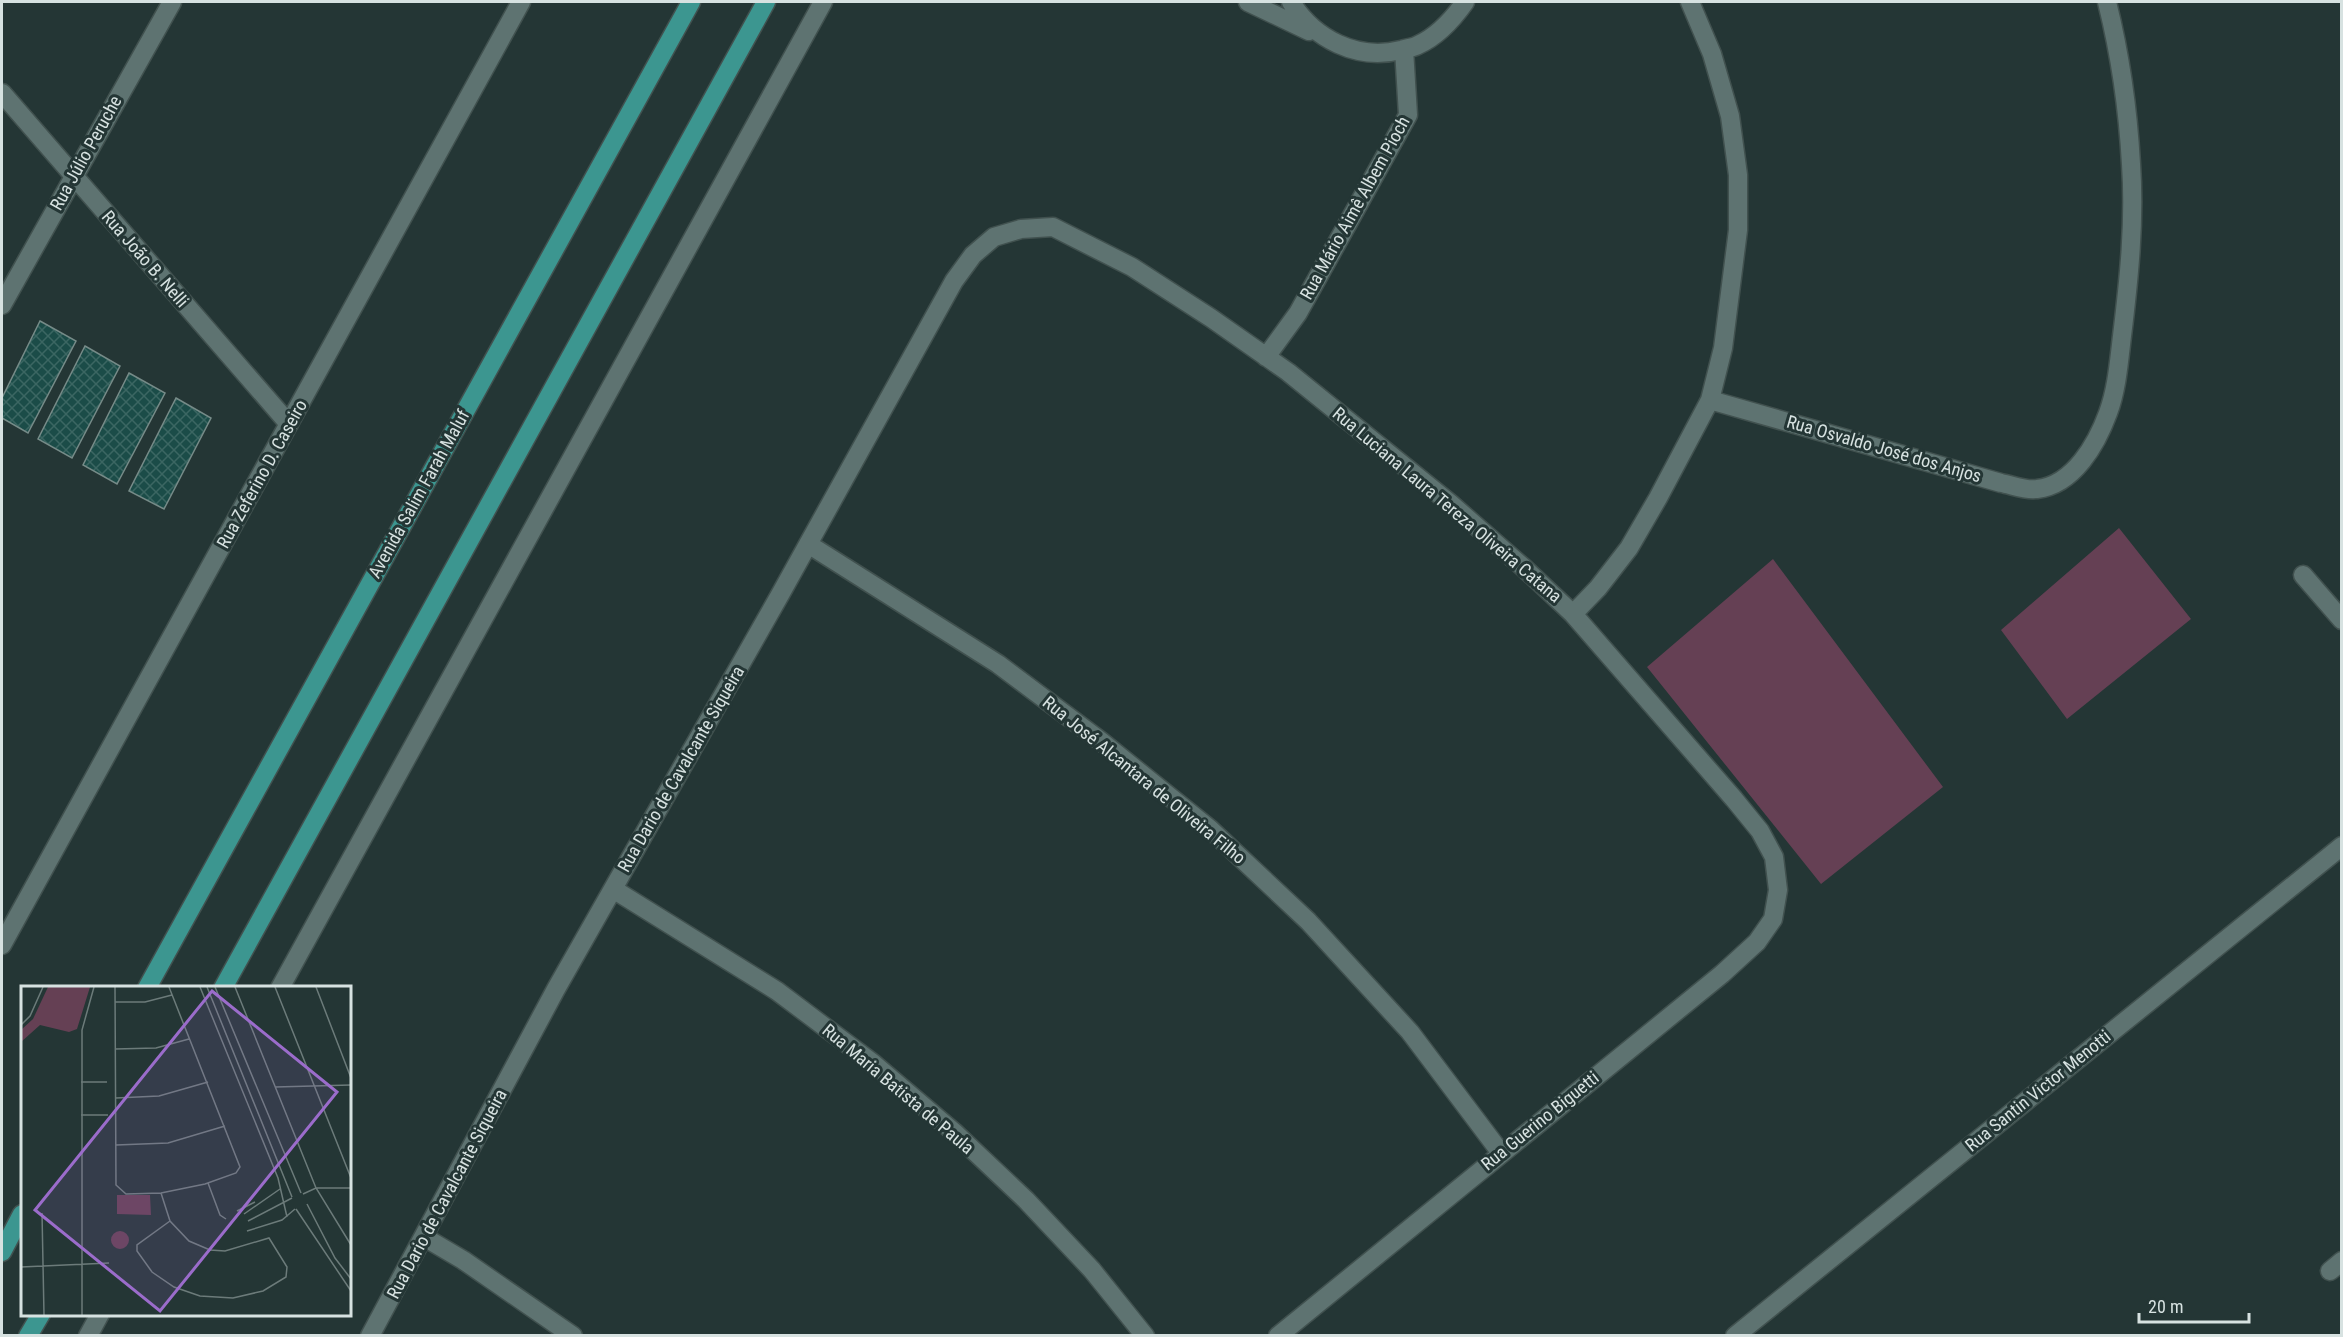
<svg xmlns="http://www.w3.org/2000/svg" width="2343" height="1337" font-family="'Roboto Condensed',sans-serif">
	<defs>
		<pattern id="building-cross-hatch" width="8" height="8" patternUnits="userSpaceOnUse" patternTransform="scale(1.5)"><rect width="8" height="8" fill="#1b4c48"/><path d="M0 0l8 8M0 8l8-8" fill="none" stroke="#3b6662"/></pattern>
	</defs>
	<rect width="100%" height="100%" fill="#243635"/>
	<path fill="#654054" d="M2119,528l72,91 -124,100 -66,-89z
		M1773,559l170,228 -122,97 -174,-217z"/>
	<path fill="url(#building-cross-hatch)" stroke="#768b88" stroke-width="1.5" d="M40,321l36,20 -48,92 -26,-15v-20z
		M85,346l35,20 -48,92 -34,-19z
		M129,373l36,20 -48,91 -34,-19z
		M176,398l35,20 -47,91 -35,-18z"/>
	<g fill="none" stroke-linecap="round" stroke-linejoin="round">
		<defs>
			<path id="minor" d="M1248,2l61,29
				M1291,2c23,37 66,59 110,48 5,-2 12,-2 17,-5 20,-9 35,-26 47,-43
				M2,93l287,331
				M2,305l170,-303
				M1266,357l32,-44 110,-198 -4,-66
				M1710,400l291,83c11,2 25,8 36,6 37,-4 60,-46 71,-76 9,-24 11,-52 14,-77 7,-57 13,-115 9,-172 -3,-55 -11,-110 -24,-162
				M808,544l190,120 104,78 108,87 98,92 102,111 91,121
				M2303,575l39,45
				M1573,614l25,-26 31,-40 29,-50 52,-98 13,-52 15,-118v-55l-8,-59 -18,-62 -22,-52
				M613,889l164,102 97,73 80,68 72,68 66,70 53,66
				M2,945l519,-943
				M280,988l543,-986
				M424,1237l39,23 110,76
				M2330,1271l12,-10
				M88,1336l12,-22
				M370,1336l186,-347 225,-396 173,-312 19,-26 21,-18 27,-8 32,-2 79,40 79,51 77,54 163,132 72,63 50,47 161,185 26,32 14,26 4,33 -5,29 -16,23 -35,32 -444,362
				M1735,1336l607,-490"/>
			<path id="major" d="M147,988l544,-986
				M223,988l543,-986
				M2,1252l20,-38
				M28,1336l13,-22"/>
		</defs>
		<use href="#minor" stroke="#41514f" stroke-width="21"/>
		<use href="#major" stroke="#41514f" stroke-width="21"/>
		<use href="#minor" stroke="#5e7371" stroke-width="18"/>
		<use href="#major" stroke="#3c9690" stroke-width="18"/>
	</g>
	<g text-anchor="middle" stroke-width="6" stroke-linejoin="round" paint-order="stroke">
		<g font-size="18" fill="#d7e2e1" stroke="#243635">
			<text transform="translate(86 153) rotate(-61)" y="6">Rua Júlio Peruche</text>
			<text transform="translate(1355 208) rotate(-61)" y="6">Rua Mário Aimê Albem Pioch</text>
			<text transform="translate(145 259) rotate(49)" y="6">Rua João B. Nelli</text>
			<text transform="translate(1884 449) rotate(16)" y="6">Rua Osvaldo José dos Anjos</text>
			<text transform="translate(262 474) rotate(-61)" y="6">Rua Zeferino D. Caseiro</text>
			<text transform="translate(419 494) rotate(-61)" y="6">Avenida Salim Farah Maluf</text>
			<text transform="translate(1447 505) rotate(40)" y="6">Rua Luciana Laura Tereza Oliveira Catana</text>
			<text transform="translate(681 769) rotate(-60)" y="6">Rua Dario de Cavalcante Siqueira</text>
			<text transform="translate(1144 780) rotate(39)" y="6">Rua José Alcantara de Oliveira Filho</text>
			<text transform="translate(898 1089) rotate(40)" y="6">Rua Maria Batista de Paula</text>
			<text transform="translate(2038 1091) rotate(-39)" y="6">Rua Santin Victor Menotti</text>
			<text transform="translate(1540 1121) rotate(-39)" y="6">Rua Guerino Biguetti</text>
			<text transform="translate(447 1194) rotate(-62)" y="6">Rua Dario de Cavalcante Siqueira</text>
		</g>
	</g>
	<g transform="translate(21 986)">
		<rect width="330" height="330" fill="#243635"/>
		<path d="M96,209h33l1,20 -34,-1zM90 254a9 9 0 1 1 18 0a9 9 0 1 1-18 0Z" fill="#654054"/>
		<path d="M27,1h42l-13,42 -8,3 -29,-7 -19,17v-12l12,-11z" fill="#654054"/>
		<path fill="none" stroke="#6c7b7a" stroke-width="1.5" d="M94,1l1,198 10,9 35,-1 44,-9 31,-11 4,-6 -71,-180M179,1l78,191 9,39M186,1l85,210M194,1l86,206M214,1l81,201 35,57M254,1l76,191M295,1l35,91M94,16h30l27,-7M0,39l9,-9 13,-29M94,63l41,-1 33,-9M60,96h26M254,101l76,-2M95,112l43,-2 49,-14M60,129h27M95,159l52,-2 57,-17M187,197l12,32 6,4M140,207l9,28 19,20 21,9 15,1 44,-13 18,29 -1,10 -23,14 -30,7 -33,-2 -26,-9 -22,-15 -15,-21v-6l33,-24M282,208l13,-6h35M286,218l28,54 16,21M275,223l55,82M216,225l18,-9M21,227l2,102M223,228l36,-25M227,235l44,-23M226,245l35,-11 13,-11M0,281l88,-4M61,329v-285l12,-43"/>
		<path fill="#9b6ccb" fill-opacity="0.15" stroke="#9b6ccb" stroke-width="3" d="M191,5l125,101 -177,219 -125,-101z"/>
		<rect width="330" height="330" fill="none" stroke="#d7e2e1" stroke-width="3"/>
	</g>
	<rect width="2343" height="1337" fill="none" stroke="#d7e2e1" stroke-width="6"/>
	<path d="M2139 1313v9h110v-9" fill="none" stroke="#d7e2e1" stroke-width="3"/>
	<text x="2148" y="1313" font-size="18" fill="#d7e2e1" stroke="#243635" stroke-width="4.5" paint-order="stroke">20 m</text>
</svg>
